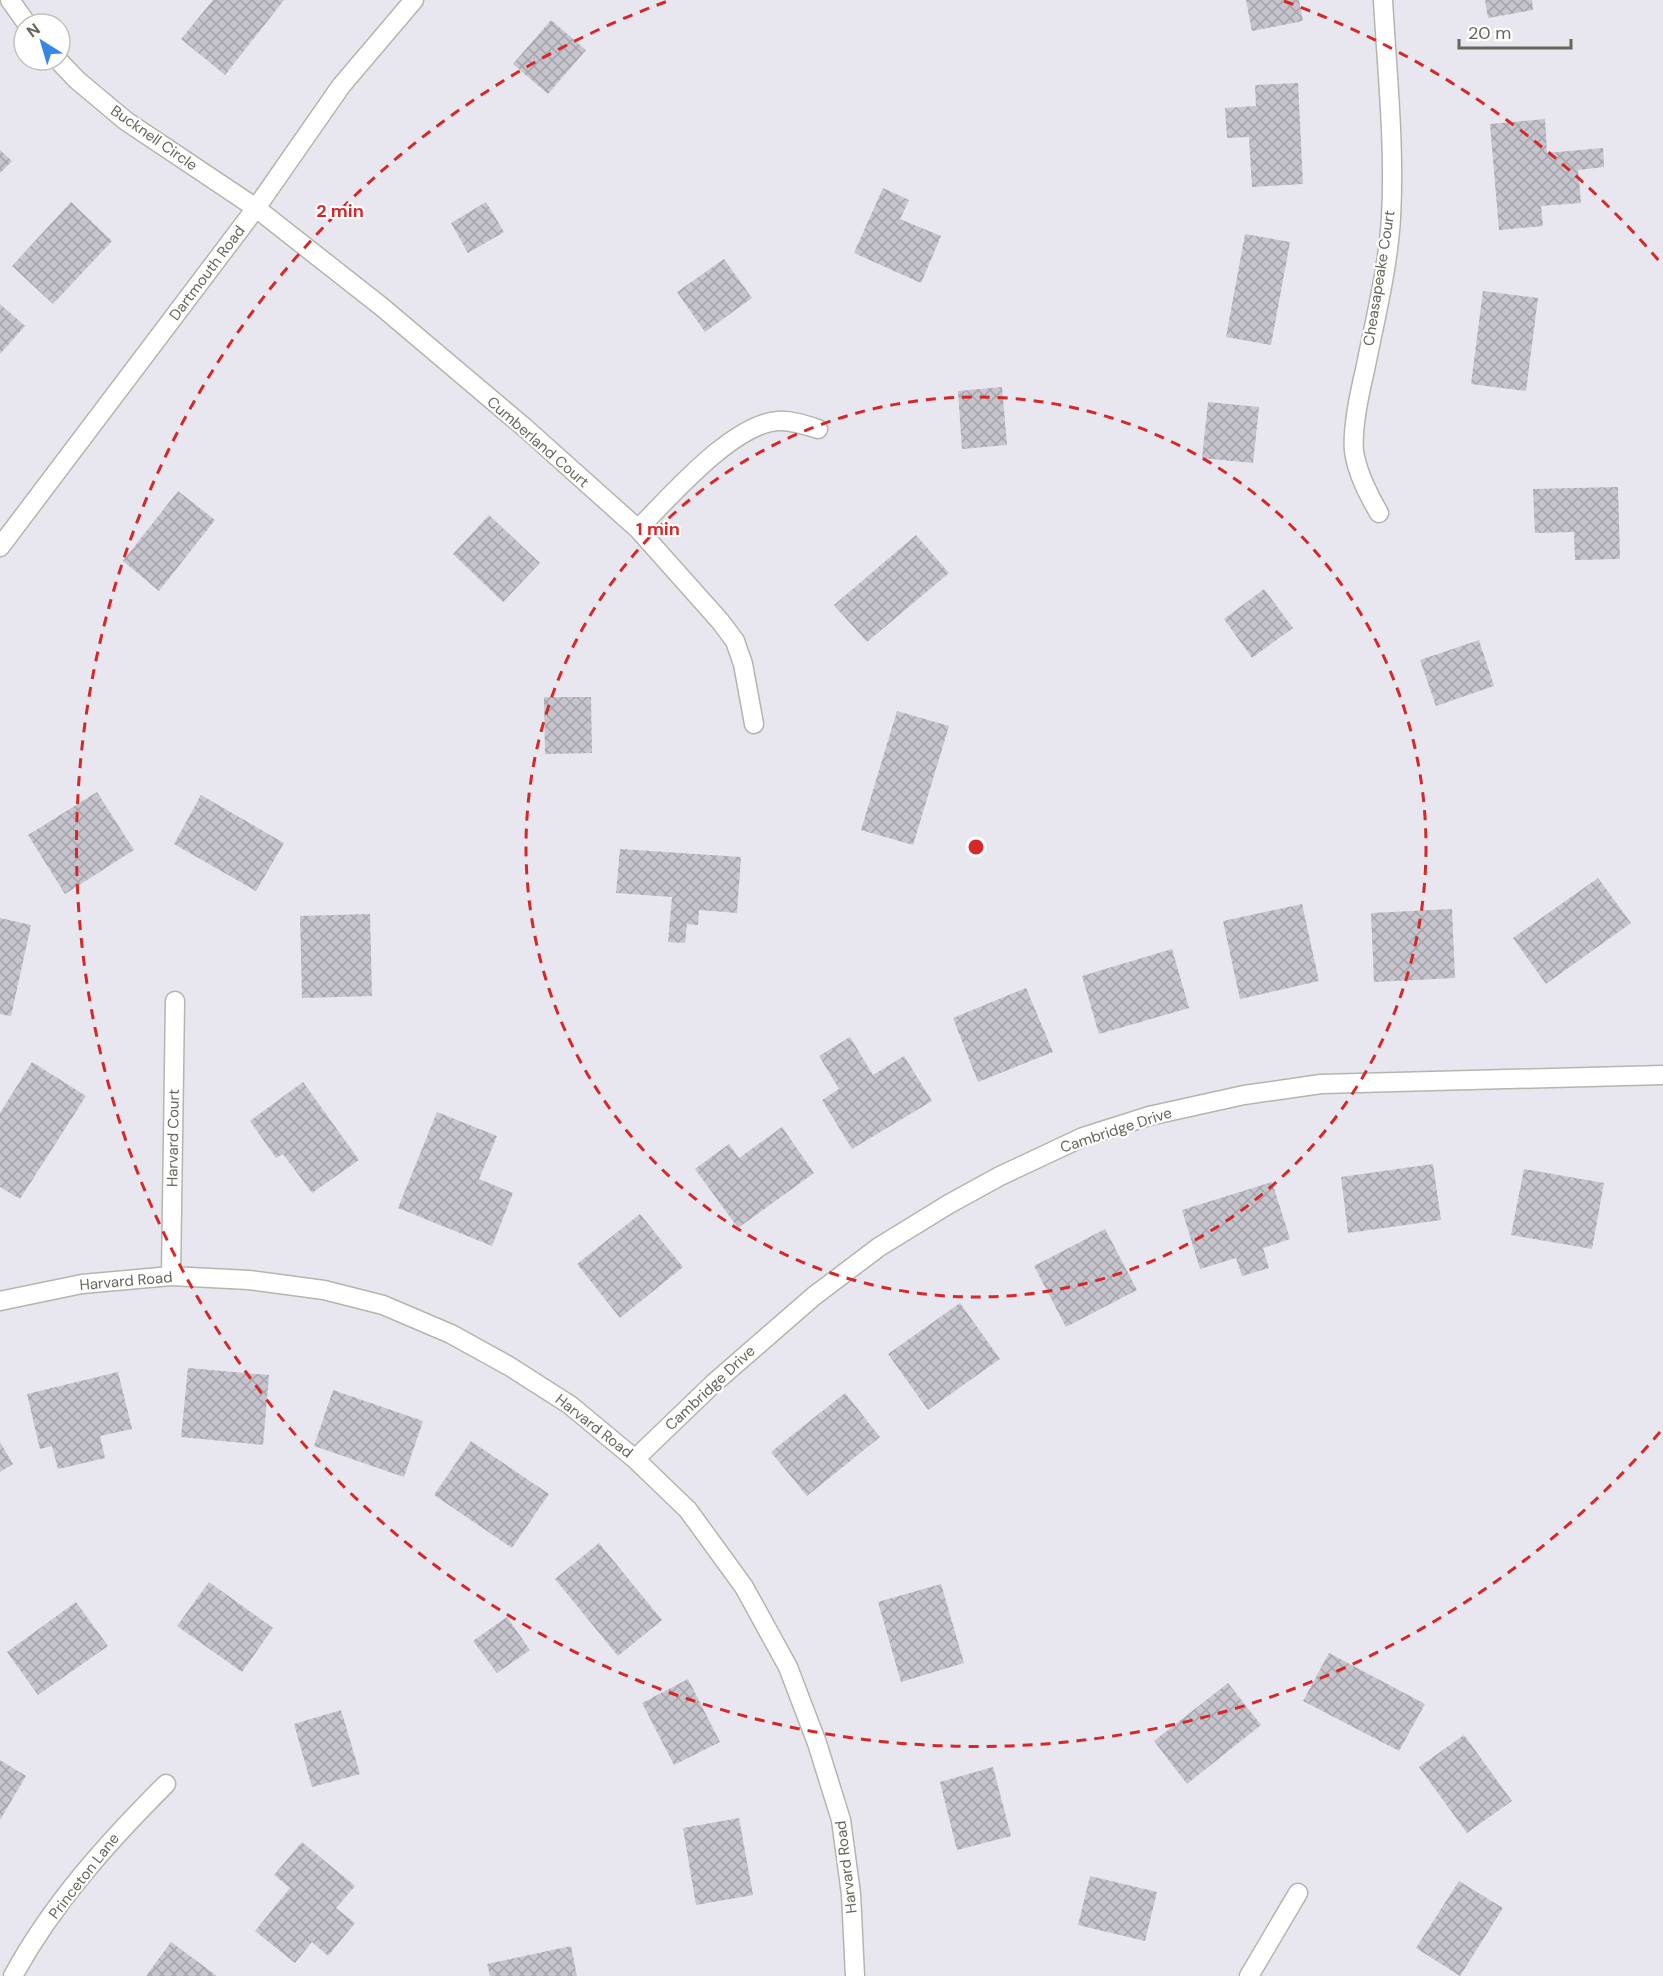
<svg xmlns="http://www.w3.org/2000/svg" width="1663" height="1976" font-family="'DM Sans',sans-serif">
	<defs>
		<pattern id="building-cross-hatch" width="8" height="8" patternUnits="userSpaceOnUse" patternTransform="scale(1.5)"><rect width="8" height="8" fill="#c6c4cd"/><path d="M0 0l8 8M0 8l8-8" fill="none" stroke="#a5a3aa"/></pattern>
	</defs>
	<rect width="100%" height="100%" fill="#e8e6ef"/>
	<path fill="url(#building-cross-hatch)" d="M213,0h71l-59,75 -44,-36z
		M1246,0h53l4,21 -51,10z
		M1485,0h47l1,10 -45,8z
		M551,20l35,30 -38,44 -35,-30z
		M1298,83l5,101 -51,3 -3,-50 -22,1 -2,-30 31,-2 -1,-21z
		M1545,119l2,34 56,-5 1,19 -26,3 3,33 -40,3 2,20 -44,4 -9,-106z
		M0,150l12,11 -12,12z
		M883,188l26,12 -9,19 41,17 -20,47 -67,-30z
		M71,202l41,39 -59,63 -41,-38z
		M486,202l18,30 -36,21 -17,-30z
		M1245,234l45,8 -19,103 -45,-8z
		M724,259l28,39 -47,34 -28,-40z
		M1483,291l55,7 -12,93 -55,-7z
		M0,304l25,22 -25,28z
		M1002,387l5,58 -45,4 -4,-58z
		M1208,402l51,5 -6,56 -51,-5z
		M1618,487l2,72 -45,1 -1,-28 -39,1 -2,-44z
		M178,491l37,29 -56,71 -36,-30z
		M489,515l51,48 -37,39 -50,-48z
		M916,535l33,38 -82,69 -33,-37z
		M1264,589l29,39 -41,30 -28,-39z
		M1479,640l15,46 -58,20 -16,-46z
		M544,697h47l1,56 -47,1z
		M897,711l52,15 -36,119 -52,-15z
		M97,792l37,58 -69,44 -37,-59z
		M201,795l83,48 -28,48 -82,-47z
		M620,849l121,8 -4,56 -38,-3 -1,15 -11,-1 -2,19 -17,-1 4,-45 -56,-4z
		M1598,878l33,45 -85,61 -33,-46z
		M1302,904l17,77 -79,18 -17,-78z
		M1452,909l3,69 -81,4 -3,-69z
		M370,914l2,82 -70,2 -2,-82z
		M0,918l31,7 -20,91 -11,-2z
		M1172,949l17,59 -90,26 -17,-58z
		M1026,988l27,64 -75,30 -25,-64z
		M850,1037l23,38 31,-19 28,45 -80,48 -30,-49 17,-11 -20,-33z
		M32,1062l54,34 -66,103 -20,-12v-74z
		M303,1082l56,78 -47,33 -29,-39 -7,4 -26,-37z
		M437,1112l60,24 -18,43 34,14 -21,53 -94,-38z
		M782,1127l32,46 -76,55 -43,-59 34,-25 10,14z
		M1433,1164l8,56 -93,13 -7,-56z
		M1524,1169l80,14 -12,66 -81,-14z
		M1272,1182l18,57 -27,9 6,20 -27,8 -6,-18 -36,11 -18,-59z
		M640,1214l43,53 -63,51 -43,-54z
		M1105,1229l32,61 -71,37 -32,-61z
		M960,1303l40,56 -72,51 -40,-56z
		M188,1368l81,7 -6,70 -82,-8z
		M118,1372l14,57 -32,7 5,22 -47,11 -6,-23 -12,3 -13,-55z
		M333,1390l90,31 -19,56 -90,-31z
		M845,1393l35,44 -73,59 -36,-44z
		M471,1441l78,53 -37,54 -78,-53z
		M0,1442l13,22 -13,8z
		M599,1543l63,77 -44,36 -63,-77z
		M209,1582l64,46 -31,44 -65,-46z
		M941,1584l23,79 -63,19 -23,-80z
		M76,1602l32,44 -70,49 -31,-43z
		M507,1617l23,33 -33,23 -24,-32z
		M1329,1653l96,51 -26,47 -96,-50z
		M688,1679l32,63 -46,23 -32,-62z
		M1228,1683l33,42 -74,59 -33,-43z
		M341,1710l19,64 -48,13 -18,-63z
		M1464,1735l48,66 -45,32 -48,-66z
		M0,1760l26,16 -26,44z
		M993,1767l18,69 -54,14 -17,-68z
		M739,1818l14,77 -57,10 -13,-77z
		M302,1842l53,44 -19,22 19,15 -27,33 -16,-14 -17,21 -40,-32 35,-43 -16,-13z
		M1090,1876l67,16 -12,49 -67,-16z
		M1459,1881l44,27 -43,68 -44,-28z
		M171,1942l46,34h-71z
		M571,1946l6,30h-87l-3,-12z"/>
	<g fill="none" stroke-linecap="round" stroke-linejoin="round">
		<defs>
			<path id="minor" d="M10,0l17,24
				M58,60l19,20 49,41 130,87 126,99 142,120 114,102 82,92 15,20 8,23 11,60
				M1379,513c-11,-19 -22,-40 -25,-62 -2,-22 6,-60 11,-81 10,-50 23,-102 26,-152 4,-73 -4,-146 -8,-218
				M638,529c32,-32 94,-105 140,-108 13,-1 28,4 40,8
				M0,547l256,-339 85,-122 73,-86
				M171,1276l4,-275
				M0,1301l82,-17 89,-8 78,4 75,10 59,15 68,29 58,32 61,39 65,54 53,51 56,77 44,80 29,76 24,77 10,74 4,82
				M635,1459l79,-76 100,-87 65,-49 70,-43 51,-28 83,-39 66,-21 95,-21 77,-11 342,-9
				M13,1976c39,-72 95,-134 153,-192
				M1249,1976l49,-83"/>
		</defs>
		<use href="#minor" stroke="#b5b5ae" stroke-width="21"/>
		<use href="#minor" stroke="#fff" stroke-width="18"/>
	</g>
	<g fill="none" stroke="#d62828" stroke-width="3" stroke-dasharray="10 8">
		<circle cx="976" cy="847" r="450"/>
		<path d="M1660 1432A900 900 0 1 1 668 1M1284 1A900 900 0 0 1 1660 262"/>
	</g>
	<g text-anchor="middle" stroke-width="4.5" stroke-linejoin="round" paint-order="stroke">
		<g font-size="15" fill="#66665d" stroke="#fff">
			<text transform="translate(154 138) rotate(35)" y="5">Bucknell Circle</text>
			<text transform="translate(207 273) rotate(-53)" y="5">Dartmouth Road</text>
			<text transform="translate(1379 278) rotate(-81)" y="5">Cheasapeake Court</text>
			<text transform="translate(538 442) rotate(41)" y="5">Cumberland Court</text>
			<text transform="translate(1116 1130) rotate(-18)" y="5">Cambridge Drive</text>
			<text transform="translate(173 1138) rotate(-89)" y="5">Harvard Court</text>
			<text transform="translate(126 1281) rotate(-5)" y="5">Harvard Road</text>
			<text transform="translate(710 1388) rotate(-43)" y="5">Cambridge Drive</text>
			<text transform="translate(594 1426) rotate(38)" y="5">Harvard Road</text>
			<text transform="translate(846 1867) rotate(-97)" y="5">Harvard Road</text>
			<text transform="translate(84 1876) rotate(-52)" y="5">Princeton Lane</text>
		</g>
	</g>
	<circle cx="976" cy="847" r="9" fill="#d62828" stroke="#fff" stroke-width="3"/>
	<g font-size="18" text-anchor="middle" font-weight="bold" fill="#d62828" stroke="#fff" stroke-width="4.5" stroke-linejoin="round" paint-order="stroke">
		<text x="340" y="217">2 min</text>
		<text x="658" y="535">1 min</text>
	</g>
	<g transform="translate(42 42) rotate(323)"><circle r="28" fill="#ffffff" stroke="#c2c2be" stroke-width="1.5"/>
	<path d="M0-4.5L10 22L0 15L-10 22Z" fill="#3687e5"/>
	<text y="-9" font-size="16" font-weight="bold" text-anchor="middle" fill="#66665d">N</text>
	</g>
	<path d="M1459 39v9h112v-9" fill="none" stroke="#66665d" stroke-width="3"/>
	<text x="1468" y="39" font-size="18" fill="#66665d" stroke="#ffffff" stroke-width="4.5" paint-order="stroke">20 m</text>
</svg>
